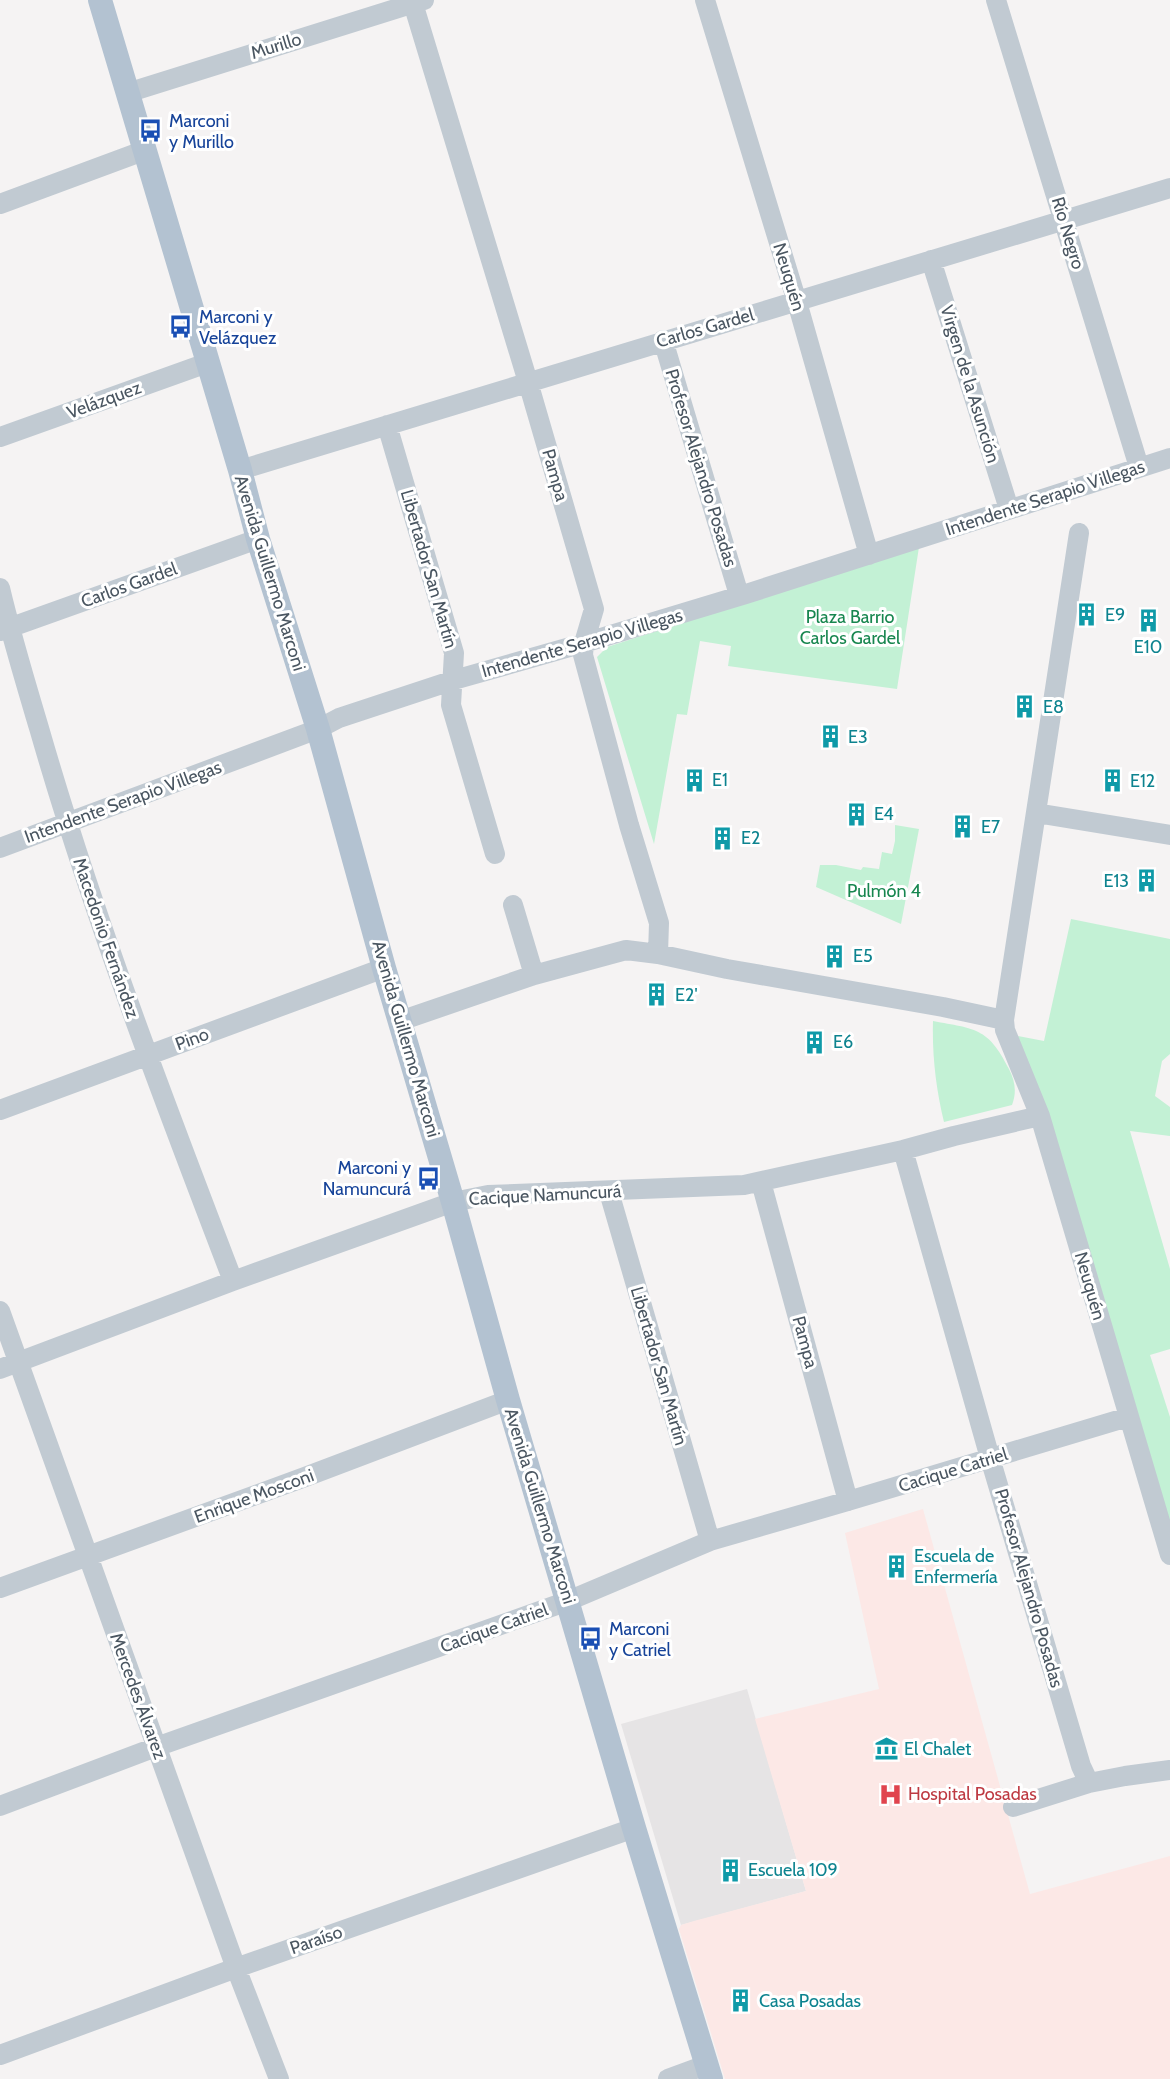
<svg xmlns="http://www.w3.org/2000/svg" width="1170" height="2079" font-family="Cabin,sans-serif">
	<rect width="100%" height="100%" fill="#f5f3f3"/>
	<path fill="#e6e4e5" d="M747,1689l59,202 -125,34 -60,-201z"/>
	<path fill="#fce8e6" d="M923,1509l107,385 140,-38v223h-445l-46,-150 2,-4 13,-4 112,-30 -51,-172 124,-30 -34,-156z"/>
	<path fill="#c3f1d5" d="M919,547l-22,142 -169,-23 3,-20 -31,-5 -13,74 -10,-1 -23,130 -57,-187 10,-10z
		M895,825l24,4 -18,95 -85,-37 4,-22h16l25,5 2,-3 16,2 3,-17 10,2 3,-13z
		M1071,919l99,20v115l-8,7 -7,35 15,11v29l-40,-5 40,138v80l-20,6 20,62v107l-152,-488 26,5z
		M933,1021c42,8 55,6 76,48 6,12 8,23 3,36l-68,17c-8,-33 -12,-67 -11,-101z"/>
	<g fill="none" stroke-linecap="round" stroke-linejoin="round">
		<path stroke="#c1cad2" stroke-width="20" d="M412,0l116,382 66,227 -10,34 -1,12 46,170 30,98 -1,31
			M705,0l92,302 72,253
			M996,0l143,467
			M127,93l297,-93
			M0,204l143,-53
			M931,260l78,249
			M663,340l76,255
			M387,425l67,228 -3,52 44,149
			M0,437l207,-74
			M240,470l930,-282
			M1079,533l-75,487 1,10 35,86 130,439
			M0,588c11,47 25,93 39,140 54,188 124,370 194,553
			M0,631l258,-92
			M1036,813l134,22
			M0,848l318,-119 21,-11 115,-38 130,-37 162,-49 424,-136
			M513,905l21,70
			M400,1021l134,-46 92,-25 32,4 69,15 216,38 61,13
			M0,1110l384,-142
			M903,1150l87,308 91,308 8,17
			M761,1182l87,319
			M609,1192l101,349
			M0,1311l236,657 43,111
			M0,1369l233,-88 220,-79 35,-7 256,-10 159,-35 51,-14 86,-20
			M0,1588l305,-111 203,-77
			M0,1806l156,-59 412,-146 142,-60 138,-40 280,-84
			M1013,1807l76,-24 36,-7 45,-6
			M0,2055l236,-87 398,-140
			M668,2079l38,-14"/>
		<path stroke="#b3c2d1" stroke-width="24" d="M100,0l140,470 18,69 60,190 66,239 69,234 55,198 126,428 77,251"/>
	</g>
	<defs>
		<symbol id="bus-bare" viewBox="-9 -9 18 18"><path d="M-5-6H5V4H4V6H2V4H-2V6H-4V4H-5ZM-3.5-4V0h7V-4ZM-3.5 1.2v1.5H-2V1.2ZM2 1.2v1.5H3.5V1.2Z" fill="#1a4fb4" stroke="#fff" stroke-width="2.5" paint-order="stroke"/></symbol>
		<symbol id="building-bare" viewBox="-9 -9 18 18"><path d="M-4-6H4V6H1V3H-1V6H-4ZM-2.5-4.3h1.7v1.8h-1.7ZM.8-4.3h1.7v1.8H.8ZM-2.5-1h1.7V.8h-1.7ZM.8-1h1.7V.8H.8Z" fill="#0f9aa8" stroke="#fff" stroke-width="2.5" paint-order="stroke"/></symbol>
		<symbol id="museum-bare" viewBox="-9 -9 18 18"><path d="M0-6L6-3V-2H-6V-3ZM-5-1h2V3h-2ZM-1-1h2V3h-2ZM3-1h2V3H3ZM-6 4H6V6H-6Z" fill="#0f9aa8" stroke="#fff" stroke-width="2.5" paint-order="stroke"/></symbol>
		<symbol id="hospital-bare" viewBox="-9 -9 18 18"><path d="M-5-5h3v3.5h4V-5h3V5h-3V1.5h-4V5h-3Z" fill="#e0444e" stroke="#fff" stroke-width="2.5" paint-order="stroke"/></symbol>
	</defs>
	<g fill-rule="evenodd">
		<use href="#bus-bare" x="134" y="114" width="33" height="33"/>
		<use href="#bus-bare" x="164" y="310" width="33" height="33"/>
		<use href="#building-bare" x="1070" y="598" width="33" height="33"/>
		<use href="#building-bare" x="1132" y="604" width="33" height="33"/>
		<use href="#building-bare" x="1008" y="690" width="33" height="33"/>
		<use href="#building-bare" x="814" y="720" width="33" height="33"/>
		<use href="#building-bare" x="678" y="764" width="33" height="33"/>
		<use href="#building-bare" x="1096" y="764" width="33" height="33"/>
		<use href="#building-bare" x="840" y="798" width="33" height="33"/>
		<use href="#building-bare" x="946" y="810" width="33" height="33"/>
		<use href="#building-bare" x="706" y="822" width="33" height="33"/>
		<use href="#building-bare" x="1130" y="864" width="33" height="33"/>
		<use href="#building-bare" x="818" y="940" width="33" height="33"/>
		<use href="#building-bare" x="640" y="978" width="33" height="33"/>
		<use href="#building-bare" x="798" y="1026" width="33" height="33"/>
		<use href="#bus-bare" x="412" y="1162" width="33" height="33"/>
		<use href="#building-bare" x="880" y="1550" width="33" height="33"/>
		<use href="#bus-bare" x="574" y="1622" width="33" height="33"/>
		<use href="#museum-bare" x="870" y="1732" width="33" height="33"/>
		<use href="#hospital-bare" x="874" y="1778" width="33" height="33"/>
		<use href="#building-bare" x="714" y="1854" width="33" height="33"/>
		<use href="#building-bare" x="724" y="1984" width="33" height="33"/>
	</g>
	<g text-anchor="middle" stroke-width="6" stroke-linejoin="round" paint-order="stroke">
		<g font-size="18" fill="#4a5661" stroke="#fff">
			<text transform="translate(276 46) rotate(-17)" y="6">Murillo</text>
			<text transform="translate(1068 233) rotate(73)" y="6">Río Negro</text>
			<text transform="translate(789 277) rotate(73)" y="6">Neuquén</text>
			<text transform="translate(705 328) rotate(-16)" y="6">Carlos Gardel</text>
			<text transform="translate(970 384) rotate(73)" y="6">Virgen de la Asunción</text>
			<text transform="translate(104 400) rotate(-20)" y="6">Velázquez</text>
			<text transform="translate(701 468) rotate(73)" y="6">Profesor Alejandro Posadas</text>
			<text transform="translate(555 475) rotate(74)" y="6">Pampa</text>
			<text transform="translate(1045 498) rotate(-18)" y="6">Intendente Serapio Villegas</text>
			<text transform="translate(429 569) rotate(74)" y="6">Libertador San Martín</text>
			<text transform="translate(270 573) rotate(73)" y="6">Avenida Guillermo Marconi</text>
			<text transform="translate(129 585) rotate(-20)" y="6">Carlos Gardel</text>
			<text transform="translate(582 643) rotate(-16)" y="6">Intendente Serapio Villegas</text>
			<text transform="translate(123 802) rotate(-20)" y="6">Intendente Serapio Villegas</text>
			<text transform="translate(106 938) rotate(71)" y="6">Macedonio Fernández</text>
			<text transform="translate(192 1039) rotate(-20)" y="6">Pino</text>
			<text transform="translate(406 1039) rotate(74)" y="6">Avenida Guillermo Marconi</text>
			<text transform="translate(545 1195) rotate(-3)" y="6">Cacique Namuncurá</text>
			<text transform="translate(1090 1286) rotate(74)" y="6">Neuquén</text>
			<text transform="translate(805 1342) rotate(75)" y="6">Pampa</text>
			<text transform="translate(659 1366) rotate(74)" y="6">Libertador San Martín</text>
			<text transform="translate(953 1470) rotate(-17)" y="6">Cacique Catriel</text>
			<text transform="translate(254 1496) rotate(-20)" y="6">Enrique Mosconi</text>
			<text transform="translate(540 1506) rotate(73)" y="6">Avenida Guillermo Marconi</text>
			<text transform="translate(1029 1588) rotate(74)" y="6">Profesor Alejandro Posadas</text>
			<text transform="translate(494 1628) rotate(-20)" y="6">Cacique Catriel</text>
			<text transform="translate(138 1696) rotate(70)" y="6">Mercedes Álvarez</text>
			<text transform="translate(316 1940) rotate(-19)" y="6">Paraíso</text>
		</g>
		<g font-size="18" fill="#164399" stroke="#fff" text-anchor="start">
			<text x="169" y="127">Marconi<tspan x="169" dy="21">y Murillo</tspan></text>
			<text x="199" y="323">Marconi y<tspan x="199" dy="21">Velázquez</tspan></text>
			<text x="411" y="1174" text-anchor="end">Marconi y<tspan x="411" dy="21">Namuncurá</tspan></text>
			<text x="609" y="1635">Marconi<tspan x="609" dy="21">y Catriel</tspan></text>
		</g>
		<g font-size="18" fill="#0d838f" stroke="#fff" text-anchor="start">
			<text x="1105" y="621">E9</text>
			<text x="1148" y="653" text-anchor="middle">E10</text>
			<text x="1043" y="713">E8</text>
			<text x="848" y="743">E3</text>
			<text x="712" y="786">E1</text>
			<text x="1130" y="787">E12</text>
			<text x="874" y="820">E4</text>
			<text x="981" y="833">E7</text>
			<text x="741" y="844">E2</text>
			<text x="1129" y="887" text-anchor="end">E13</text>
			<text x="853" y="962">E5</text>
			<text x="675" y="1001">E2'</text>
			<text x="833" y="1048">E6</text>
			<text x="914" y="1562">Escuela de<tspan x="914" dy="21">Enfermería</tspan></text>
			<text x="904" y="1755">El Chalet</text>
			<text x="748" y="1876">Escuela 109</text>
			<text x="759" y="2007">Casa Posadas</text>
		</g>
		<g font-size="18" fill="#17864f" stroke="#fff">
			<text x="850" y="623">Plaza Barrio<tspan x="850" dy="21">Carlos Gardel</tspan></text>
			<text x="884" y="897">Pulmón 4</text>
		</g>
		<g font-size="18" fill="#be3a42" stroke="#fff" text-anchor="start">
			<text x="908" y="1800">Hospital Posadas</text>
		</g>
	</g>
</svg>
